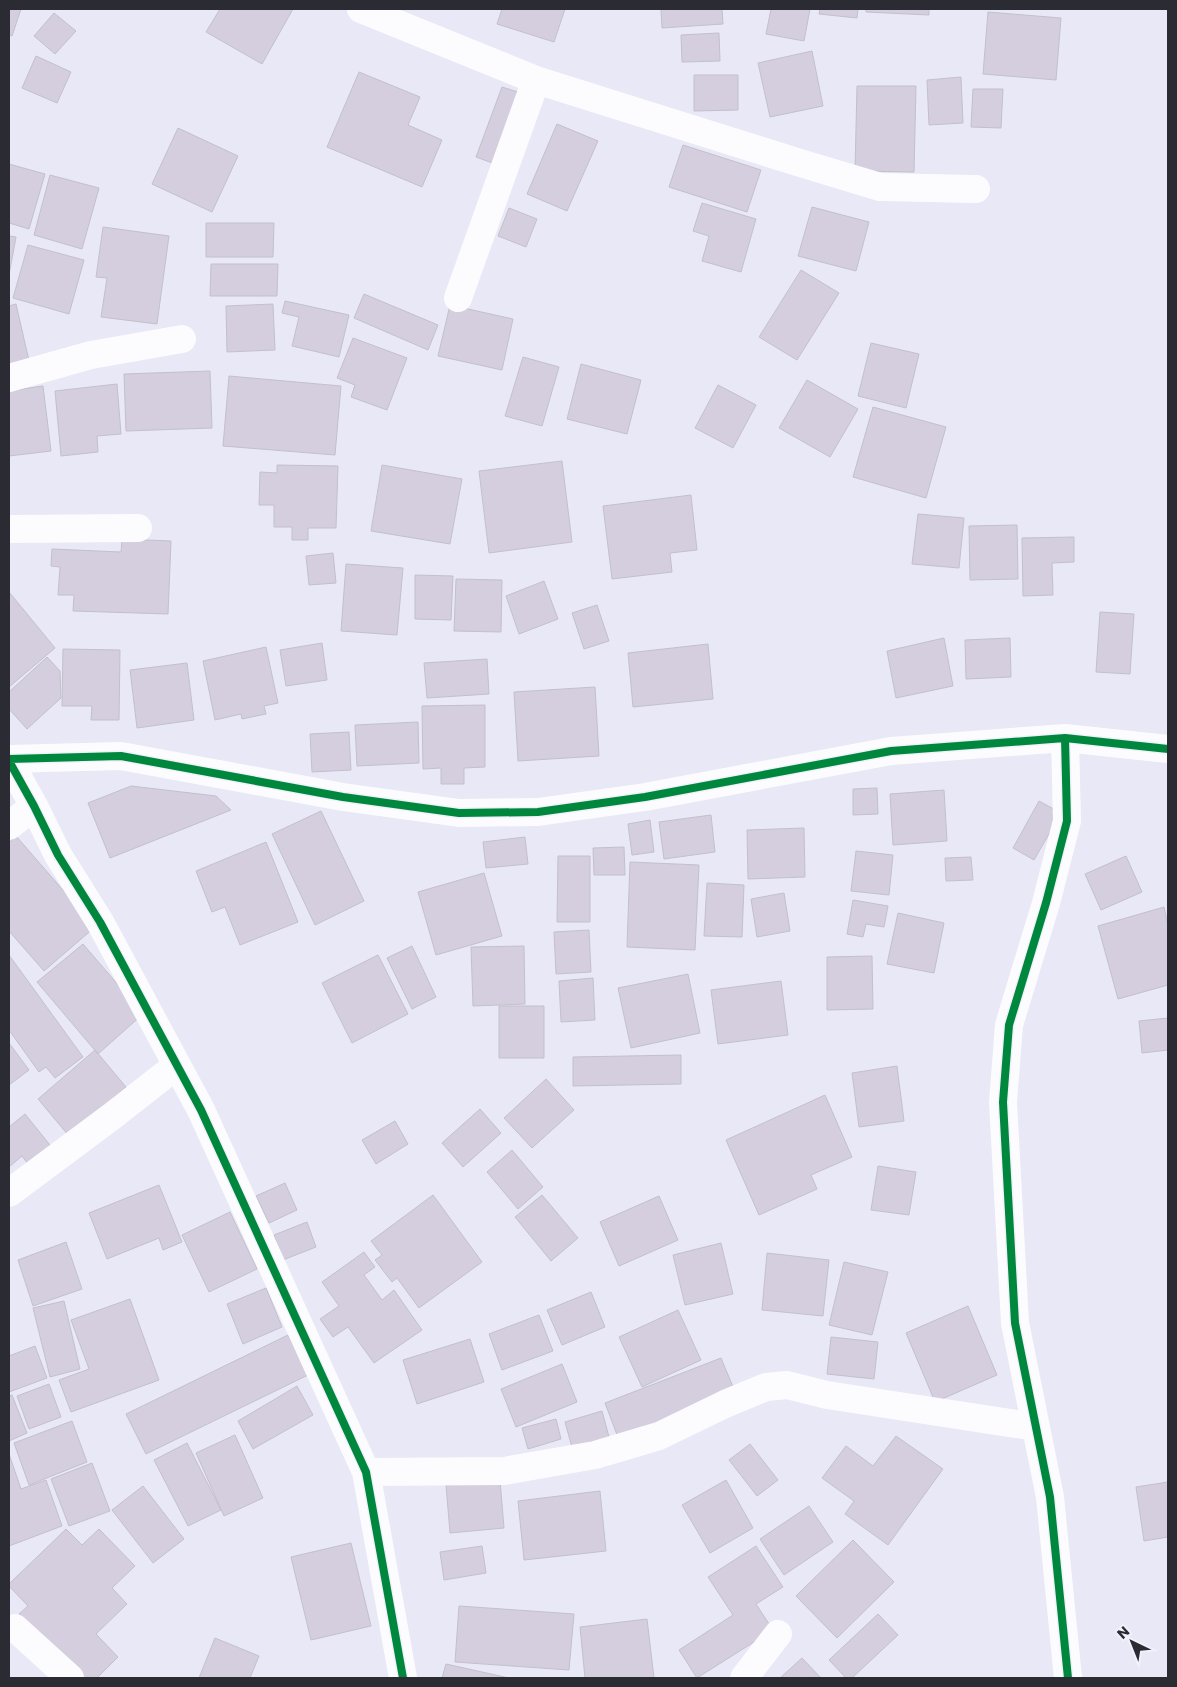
<svg xmlns="http://www.w3.org/2000/svg" width="1177" height="1687" font-family="Poppins,sans-serif">
	<rect width="100%" height="100%" fill="#e8e8f6"/>
	<path fill="#d4cedf" stroke="#c3c0cb" d="M9,9h12l-9,27 -3,-1z
		M220,9h73l-31,55 -56,-32z
		M502,9h63l-11,33 -57,-18z
		M661,9h61l1,15 -61,4z
		M771,9h39l-6,32 -38,-7z
		M820,9h38l-1,9 -38,-4z
		M866,9h63v6l-63,-3z
		M988,12l73,6 -5,62 -73,-6z
		M54,13l22,18 -21,23 -21,-18z
		M719,33l1,28 -38,1 -1,-27z
		M812,51l11,55 -53,11 -12,-54z
		M36,56l35,16 -14,31 -35,-15z
		M359,72l61,25 -12,28 34,15 -20,47 -95,-40z
		M694,75h44v35l-44,1z
		M961,77l2,46 -34,2 -2,-45z
		M857,86h59l-2,86 -59,-1z
		M502,87l22,7 -26,71 -22,-8z
		M973,89h30l-2,39 -30,-1z
		M557,124l41,17 -31,70 -40,-17z
		M178,128l60,28 -26,56 -60,-28z
		M683,145l78,25 -14,42 -78,-25z
		M9,164l36,10 -16,55 -20,-6z
		M50,175l49,13 -17,61 -48,-14z
		M702,203l54,16 -15,53 -39,-11 7,-25 -16,-5z
		M812,207l57,15 -13,49 -58,-15z
		M509,208l28,11 -11,28 -28,-11z
		M206,223h68l-1,34h-67z
		M103,227l66,9 -12,88 -56,-7 6,-39 -11,-1z
		M9,236l7,1 -7,38z
		M28,245l56,15 -15,54 -56,-16z
		M211,264h67l-1,32h-67z
		M801,270l38,23 -42,67 -38,-23z
		M364,294l74,31 -10,25 -74,-32z
		M285,301l64,14 -10,42 -47,-11 7,-29 -17,-4z
		M16,304l14,61 -21,5v-64z
		M273,304l2,46 -48,2 -1,-46z
		M450,305l63,14 -11,51 -64,-14z
		M353,338l54,20 -20,52 -36,-13 4,-12 -18,-7z
		M871,343l48,11 -13,54 -48,-12z
		M523,357l36,10 -17,59 -37,-10z
		M581,364l60,16 -14,54 -60,-15z
		M210,371l2,57 -86,3 -2,-57z
		M229,376l112,10 -6,69 -112,-9z
		M807,380l51,29 -28,48 -51,-29z
		M117,384l4,50 -24,2 1,16 -37,4 -6,-65z
		M718,385l38,20 -23,43 -38,-20z
		M43,386l8,65 -42,5v-65z
		M873,407l73,20 -20,71 -73,-21z
		M562,461l10,81 -83,11 -10,-82z
		M277,465l61,1 -2,62h-28v12h-16v-13h-18v-22h-15l1,-33 17,1z
		M382,465l80,14 -12,65 -79,-13z
		M691,495l6,55 -27,3 2,19 -60,7 -9,-73z
		M918,514l46,4 -5,50 -47,-4z
		M1017,525l1,54 -48,1 -1,-54z
		M1074,537v25l-22,1 1,32 -30,1 -1,-58z
		M122,539l49,2 -3,73 -95,-3 1,-16h-16l2,-28 -9,-1 1,-17 69,3z
		M333,553l3,30 -27,2 -3,-29z
		M346,564l57,4 -6,67 -56,-4z
		M415,575l38,1 -2,44 -36,-1z
		M456,579l46,1 -1,52 -47,-1z
		M544,581l14,38 -39,15 -13,-38z
		M9,592l46,56 -46,39z
		M597,605l12,36 -25,8 -12,-36z
		M1100,612l34,2 -4,60 -34,-2z
		M944,638l9,48 -57,12 -9,-47z
		M1010,638l1,39 -45,2 -1,-39z
		M322,643l5,37 -41,6 -6,-36z
		M708,644l5,55 -80,8 -5,-54z
		M266,647l12,56 -14,3 2,8 -24,5 -1,-5 -26,6 -12,-59z
		M63,649l57,1 -1,70h-28l1,-14h-30z
		M47,657l13,14 1,27 -34,31 -18,-20v-17z
		M487,659l2,35 -62,4 -3,-35z
		M187,663l7,57 -57,8 -7,-58z
		M595,687l4,69 -81,5 -4,-69z
		M485,705v62l-21,1v16h-23v-16l-18,1 -1,-63z
		M418,722l1,41 -62,3 -2,-41z
		M349,732l2,38 -39,2 -2,-38z
		M131,786l85,10 15,14 -121,48 -22,-55z
		M877,788l1,26 -25,1v-26z
		M944,790l3,51 -54,4 -3,-51z
		M1039,801l22,12 -27,47 -21,-12z
		M321,811l43,90 -49,24 -43,-91z
		M711,815l4,37 -51,7 -5,-37z
		M650,820l4,32 -22,3 -4,-31z
		M804,828l1,49 -57,2 -1,-49z
		M16,836l79,91 -51,44 -35,-40v-88z
		M525,837l3,27 -42,4 -3,-26z
		M266,842l32,80 -58,23 -15,-38 -13,5 -16,-41z
		M624,847l1,28h-31l-1,-27z
		M856,851l37,4 -4,40 -38,-4z
		M558,856h32v66h-33z
		M1126,856l16,36 -41,18 -16,-36z
		M971,857l2,23 -27,1 -1,-23z
		M630,862l69,3 -4,85 -68,-3z
		M484,873l18,63 -66,19 -18,-63z
		M707,883l37,2 -2,52 -38,-1z
		M784,893l6,38 -33,6 -6,-38z
		M853,900l35,6 -4,21 -18,-3 -3,13 -16,-3z
		M1164,907l4,18v60l-50,14 -20,-73z
		M898,913l46,10 -10,50 -47,-9z
		M589,930l2,42 -35,2 -2,-42z
		M83,944l60,70 -45,40 -61,-72z
		M412,946l24,51 -24,12 -25,-51z
		M524,946l1,58 -52,2 -2,-59z
		M9,955l74,102 -28,21 -9,-11 -7,5 -30,-42z
		M378,955l30,59 -56,29 -30,-60z
		M872,956l1,53 -46,1v-53z
		M688,974l12,59 -69,15 -13,-60z
		M593,978l2,42 -34,2 -2,-41z
		M781,981l7,54 -70,9 -7,-54z
		M499,1006h45v52h-45z
		M1168,1018v32l-26,3 -3,-32z
		M9,1043l20,27 -20,15z
		M95,1050l31,37 -57,49 -31,-37z
		M681,1055v29l-108,2v-29z
		M897,1066l7,55 -45,6 -7,-54z
		M546,1079l28,31 -42,38 -28,-30z
		M825,1095l27,62 -41,18 6,14 -58,26 -33,-75z
		M480,1109l21,24 -38,34 -21,-24z
		M25,1114l29,36 -23,18 -9,-12 -13,11v-40z
		M395,1121l13,23 -32,20 -14,-24z
		M512,1150l31,37 -25,22 -31,-37z
		M878,1166l38,6 -7,43 -38,-5z
		M285,1183l12,27 -28,13 -13,-27z
		M159,1185l23,57 -19,8 -4,-12 -52,21 -18,-46z
		M433,1195l49,67 -63,46 -22,-30 -5,4 -17,-22 7,-5 -11,-14z
		M542,1195l36,43 -27,23 -36,-44z
		M659,1196l19,44 -59,26 -19,-44z
		M230,1212l27,57 -48,23 -27,-57z
		M307,1222l9,25 -33,13 -9,-25z
		M66,1242l16,47 -49,17 -15,-46z
		M721,1243l12,51 -48,11 -12,-50z
		M364,1252l11,15 -11,8 18,25 12,-10 28,40 -48,33 -26,-36 -15,10 -13,-18 19,-13 -17,-24z
		M767,1253l62,7 -6,56 -61,-6z
		M844,1262l44,10 -16,63 -43,-10z
		M266,1288l16,39 -39,17 -16,-40z
		M591,1292l14,35 -43,18 -15,-35z
		M130,1299l29,81 -88,32 -12,-32 30,-11 -18,-49z
		M64,1301l16,68 -30,8 -17,-69z
		M968,1306l29,69 -62,27 -29,-69z
		M678,1310l23,50 -59,27 -23,-50z
		M539,1315l14,36 -51,19 -13,-36z
		M288,1335l20,40 -162,79 -20,-40z
		M831,1337l47,5 -4,37 -47,-5z
		M470,1339l14,43 -67,22 -14,-44z
		M35,1346l12,32 -38,14v-36z
		M721,1358l15,36 -117,46 -14,-37z
		M562,1364l15,38 -61,25 -15,-38z
		M49,1384l12,33 -32,12 -12,-33z
		M297,1386l16,29 -60,34 -15,-28z
		M12,1395l15,38 -18,8v-45z
		M602,1411l7,26 -37,10 -7,-25z
		M556,1419l5,20 -33,10 -6,-21z
		M72,1421l15,41 -58,23 -15,-42z
		M235,1435l28,63 -39,18 -28,-63z
		M896,1436l47,33 -55,76 -43,-31 9,-13 -32,-23 24,-32 27,20z
		M187,1443l34,67 -33,16 -34,-66z
		M750,1444l28,36 -21,16 -28,-36z
		M9,1454l12,35 25,-9 16,46 -53,20z
		M92,1463l18,48 -41,15 -18,-47z
		M500,1480l4,48 -54,5 -4,-48z
		M726,1480l27,48 -43,25 -28,-48z
		M1168,1482v55l-24,4 -8,-54z
		M143,1486l41,53 -31,24 -41,-53z
		M600,1491l6,60 -82,9 -6,-59z
		M809,1506l24,36 -49,33 -24,-36z
		M66,1529l16,16 17,-16 36,37 -23,22 15,16 -31,30 22,23 -21,21h-16l-62,-64 9,-8 -19,-20v-2z
		M853,1540l41,42 -57,56 -41,-42z
		M351,1543l20,83 -60,14 -20,-83z
		M482,1546l4,27 -42,7 -4,-28z
		M756,1546l27,41 -27,17 17,26 -76,48 -18,-28 54,-35 -25,-38z
		M459,1606l115,8 -5,56 -114,-8z
		M878,1614l20,21 -46,43h-6l-17,-18z
		M647,1619l7,59h-69l-5,-51z
		M215,1638l44,18 -9,22h-51z
		M802,1658l19,20h-41z
		M446,1664l63,14h-67z"/>
	<g fill="none" stroke-linecap="round" stroke-linejoin="round">
		<path stroke="#fcfcfe" stroke-width="28" d="M361,9l175,71 261,82 83,25 96,2
			M458,298l78,-218
			M9,378l82,-23 91,-16
			M9,529l129,-1
			M1065,738l2,83 -21,82 -37,122 -6,77 12,221 35,174 18,181
			M9,759l112,-3 222,41 116,16 79,-1 107,-15 246,-46 174,-13 103,11
			M9,761l25,45 24,49 42,67 101,188 165,362 37,206
			M9,826l25,-20
			M9,1193l102,-76 65,-51
			M366,1472l138,-1 91,-16 64,-19 66,-32 41,-17 21,-2 40,10 209,32
			M15,1628l55,50
			M744,1678l34,-44"/>
		<defs>
			<path id="cycleway" d="M1065,738l2,83 -21,82 -37,122 -6,77 12,221 35,174 18,181
				M9,759l112,-3 222,41 116,16 79,-1 107,-15 246,-46 174,-13 103,11
				M9,761l25,45 24,49 42,67 101,188 165,362 37,206"/>
		</defs>
		<use href="#cycleway" stroke="#f1f1fb" stroke-width="11"/>
		<use href="#cycleway" stroke="#00873e" stroke-width="8"/>
	</g>
	<rect width="1177" height="1687" fill="none" stroke="#2b2b34" stroke-width="20"/>
	<g transform="translate(1132 1642) rotate(317)" stroke="#f1f1fb" stroke-width="4" paint-order="stroke">
	<path d="M0-4L9 19L0 12L-9 19Z" fill="#2b2b34"/>
	<text y="-8" font-size="14" font-weight="bold" text-anchor="middle" fill="#2b2b34">N</text>
	</g>
</svg>
